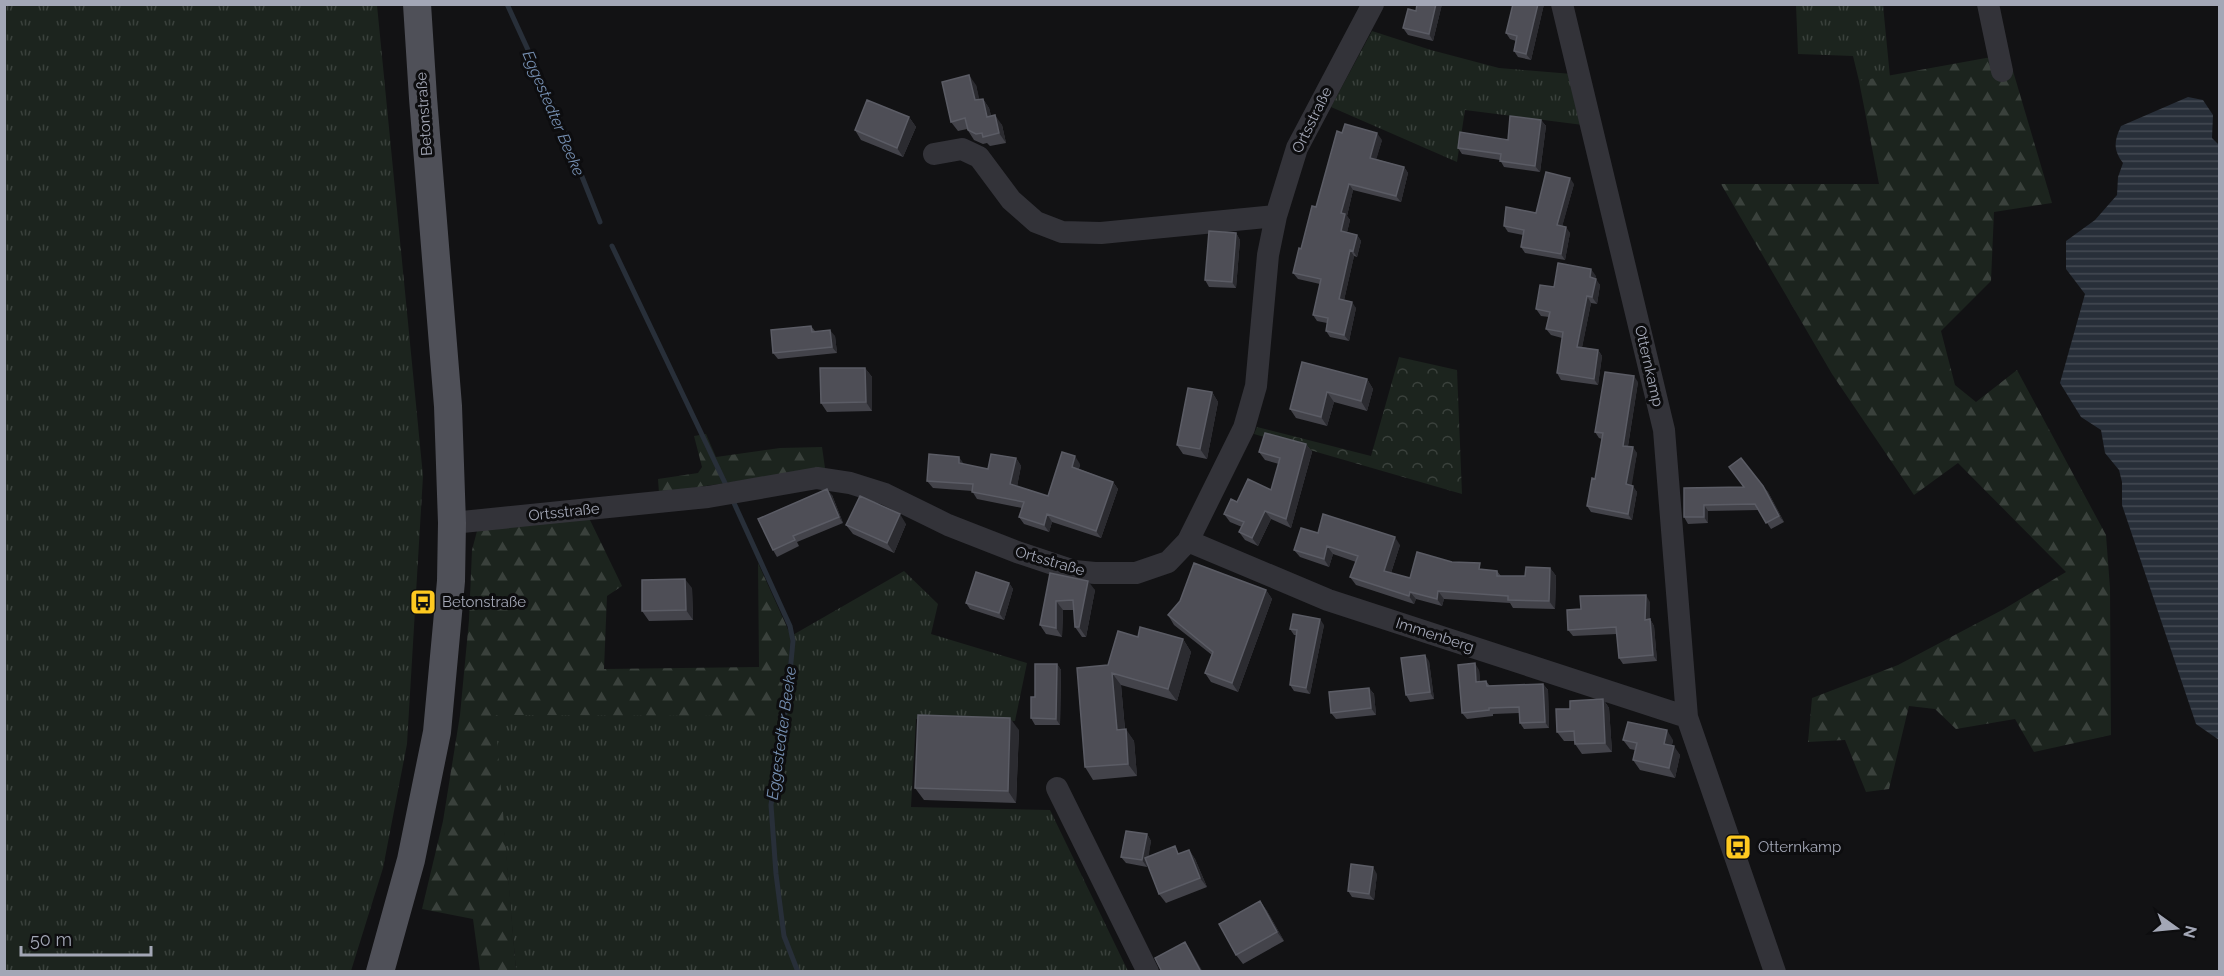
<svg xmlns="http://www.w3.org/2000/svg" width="2224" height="976" font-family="Raleway,sans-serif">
	<defs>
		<pattern id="grass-tufts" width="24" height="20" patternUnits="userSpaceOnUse" patternTransform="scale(1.5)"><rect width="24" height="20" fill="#1c241e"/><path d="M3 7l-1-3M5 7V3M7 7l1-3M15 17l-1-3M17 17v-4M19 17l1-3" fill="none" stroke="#3a413c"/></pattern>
		<pattern id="forest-firs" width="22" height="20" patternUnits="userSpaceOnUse" patternTransform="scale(1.5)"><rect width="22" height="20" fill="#1c241e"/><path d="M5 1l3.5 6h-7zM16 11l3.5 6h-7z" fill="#3a413c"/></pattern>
		<pattern id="park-crowns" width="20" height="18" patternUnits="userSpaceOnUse" patternTransform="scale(1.5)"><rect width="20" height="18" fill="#1c241e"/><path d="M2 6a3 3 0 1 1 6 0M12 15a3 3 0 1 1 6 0" fill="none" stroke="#3a413c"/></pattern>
		<pattern id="water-rules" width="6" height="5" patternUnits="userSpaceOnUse" patternTransform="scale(1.5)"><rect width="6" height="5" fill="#282f39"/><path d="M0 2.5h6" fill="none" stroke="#444a53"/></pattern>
	</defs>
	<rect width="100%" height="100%" fill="#121214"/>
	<path fill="url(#grass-tufts)" d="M5,4l372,1 46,471 -16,268 -24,124 -32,103h-346z
		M1796,5h87l7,72 -31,4 -6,-25 -55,-2z
		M1372,31l59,19 68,18 73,6 11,51 -118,-15 -8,52 -126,-55z
		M904,571l34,33 -7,30 96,29 -12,58 -99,-2 -5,88 139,3 78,161h-612l-22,-256h289l8,-79z"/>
	<path fill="url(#forest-firs)" d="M2008,54l44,149 -58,9 -3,69 -50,50 14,54 21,17 41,-32 89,165 4,53 1,147 -77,17 -19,-33 -59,10 -21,-20 -26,-3 -20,83 -23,3 -21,-52 -37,2 4,-44 86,-33 106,-56 62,-37 -108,-109 -44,32 -82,-121 -111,-190h158l-20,-103z
		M706,434l10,23 64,-9 42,-1 3,21 -166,25 -1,-14 40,-6 4,-6 -8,-31z
		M589,518l33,68 -15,10 -3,73 155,-2 -1,-104 33,73 -8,80 -288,-1 21,256h-36l-7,-52 -51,-10 21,-88 17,-106 9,-95 3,-70 5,-19z"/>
	<path fill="url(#park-crowns)" d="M1399,357l58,13 5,124 -208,-60 3,-7 114,29z"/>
	<path fill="url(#water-rules)" d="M2188,97l15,3 10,15 -1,23 8,8 -1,594 -23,-16 -74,-219v-23l-3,-12 -14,-17 -4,-23 -20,-13 -21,-34 25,-89 -19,-25v-28l29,-21 22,-25 1,-18 5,-14c-10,-13 -9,-22 -2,-37z"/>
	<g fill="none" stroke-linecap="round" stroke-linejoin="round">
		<path stroke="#282f39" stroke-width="5" d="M507,4l49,107 44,111
			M612,246l114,239
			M734,503l56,123 3,15 -5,52 -17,112 5,69 8,62 14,36"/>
		<path stroke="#333339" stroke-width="22" d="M1562,4l102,426 23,287 88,255
			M1988,4l14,67
			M934,154l28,-5 17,8 32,43 25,22 26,10 39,1 175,-17
			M452,523l256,-26 109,-19 33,5 35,11 63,31 69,27 57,19 21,2h41l32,-11 20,-21 56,-113 12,-42 12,-131 8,-39 21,-68 76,-144
			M1188,541l140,59 359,117
			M1057,788l91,184"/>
		<path stroke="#4f5058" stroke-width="28" d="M380,972l31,-112 26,-128 14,-151 1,-58 -4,-117 -25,-308 -6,-94"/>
	</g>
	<path fill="#43434a" d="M1417,4h25l-9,37 -25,-6 -5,-7 13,-17z
		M1513,4h31l-13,56 -13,-3 -4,-6 2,-10 -6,-2 -4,-6z
		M976,85l3,15 4,-1 6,9 2,8 11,9 4,18 -16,3 -3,-3 -4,1 -9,-4 -7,-11 -9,2 -7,-9z
		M909,117l7,10 -13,30 -42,-17 -6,-10z
		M1541,120l5,6 -6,46 -36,-5 -4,-7 -38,-6 -4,-6 50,-8z
		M1382,140l-6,19 28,8 4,6 -7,29 -48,-12 -6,26 3,4 -3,12 10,3 4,6 -4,16 -3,-1 -10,44 12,8 -7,33 -19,-4 -4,-6 1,-8 -10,-2 -4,-6 7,-31 -22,-5 -5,-6 23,-66z
		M1574,184l-12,42 8,7 -5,27 -40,-7 -4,-6 2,-12 -15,-3 -4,-6 32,-13z
		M1236,233l4,7 -4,48 -27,-1 -4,-7z
		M1596,276l-1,3 5,6 -3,19 -6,-1 -9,44 16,3 4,6 -4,29 -37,-5 -4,-7 5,-35 -11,-3 -5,-6 3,-12 -8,-1 -5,-7 18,-22z
		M811,326l4,5 20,5 2,17 -59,6 -5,-6z
		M1302,362l65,17 6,10 -6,22 -33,-9 -7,24 -31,-8 -6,-9z
		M865,368l7,9v34l-45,1 -6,-9z
		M1638,382l-10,64 9,7 -6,32 6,7 -5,28 -41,-8 -4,-6 8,-27 7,-40 -3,-1 -4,-6z
		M1212,392l6,10 -11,57 -24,-5 -6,-9z
		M1306,444l6,8 -21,76 -20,-9 -13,27 -13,-6 -6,-8 3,-5 -12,-5 -6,-8 13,-12 34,-12 8,-26 -14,-4 -6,-8z
		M1016,458l5,8 -4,20 31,10 32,-32 -1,5 34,13 5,7 -17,49 -49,-16 -3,10 -25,-8 -5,-7 3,-9 -45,-9 -5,-8 -39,-3 -6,-7 37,-17 24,5z
		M1763,486l5,6 16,30 -13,7 -12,-19 -51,1v12l-20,1 -4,-7v-29l60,-1z
		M832,495l11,28 -46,19 2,4 -22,11 -4,-7z
		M906,524l-12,29 -41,-19 -7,-9z
		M1318,533l82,12 -9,28 19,5 74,-8 13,1 4,5h24l25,-8 6,8 -1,33 -42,-1 -3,-5 -66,-4 -2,7 -26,-7 -2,5 -58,-19 -6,-8 6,-15 -23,-8 -4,13 -29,-10 -6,-7z
		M1050,573l45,17 -9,47h-4l-7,-10 -1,-17h-11l-1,27 -16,-3 -6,-9z
		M1009,583l4,6 -9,31 -34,-11 -4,-6z
		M692,588l1,32 -44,1 -7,-10z
		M1266,590l6,9 -34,93 -27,-10 -6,-9 7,-18 -38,-30 -6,-10z
		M1650,602v17l4,7 3,35 -34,3 -4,-6 -2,-24 -44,2 -5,-6 13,-21z
		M1324,625l-14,69 -16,-3 -4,-6 7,-50h-3l-4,-6z
		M1138,637l45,2 8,13 -14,49 -56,-16 4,44 9,12 3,35 -44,4 -8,-13 23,-102z
		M1429,661l5,38 -24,3 -4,-7z
		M1057,664l4,6 -1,55h-25l-4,-7 4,-21z
		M1479,670l1,11h6l4,5 53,-2 5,6 1,38 -25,1 -4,-6 -1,-10 -26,1v2l-26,3 -5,-6z
		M1369,688l5,6 2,21 -40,4 -5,-6z
		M1603,699l6,9 3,44 -30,2 -7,-10v-3h-11l-7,-9 13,-23z
		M1019,730l-3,73 -92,-3 -9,-12z
		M1623,740h50l-1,5 8,10 -5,23 -35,-8 -7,-10 2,-10 -5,-1z
		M1147,834l4,7 -3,15 32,-3 9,-3 6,9 12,28 -41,16 -7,-9 -12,-31v4l-21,-4 -5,-6z
		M1377,874l-3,26 -22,-3 -4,-6z
		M1260,901l7,10 17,30 -41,23 -7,-9z"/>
	<path fill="#2b2b30" d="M1436,4h6l-9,37 -4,-7z
		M1538,4h6l-13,56 -5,-6z
		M969,75l7,10 6,25 -7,-10z
		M983,99l6,9 5,18 -7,-9z
		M995,115l7,10 4,18 -7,-10z
		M909,117l7,10 -13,30 -6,-9z
		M1541,120l5,6 -6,46 -5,-6z
		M1377,133l5,7 -7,24 -5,-6z
		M1404,167l4,6 -7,29 -5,-6z
		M1570,178l4,6 -13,47 -4,-6z
		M1349,184l4,6 -6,26 3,4 -4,17 -5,-6v-18z
		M1566,227l4,6 -5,27 -4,-6z
		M1236,233l4,7 -4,48 -4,-6z
		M1357,235l4,6 -4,16 -4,-6z
		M1350,250l4,6 -11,49 -4,-6z
		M1591,269l5,7 -2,8 -4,-7z
		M1596,279l4,6 -3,19 -5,-7z
		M1587,296l4,7 -10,50 -4,-6z
		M1352,302l4,6 -7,33 -5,-6z
		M830,330l5,6 2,17 -5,-6z
		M1598,350l4,6 -4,29 -4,-6z
		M865,368l7,9v34l-6,-9z
		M1634,376l4,6 -11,70 -4,-6z
		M1367,379l6,10 -6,22 -6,-10z
		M1212,392l6,10 -11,57 -7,-10z
		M1327,392l7,10 -7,24 -6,-9z
		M1306,444l6,8 -21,76 -5,-9z
		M1633,447l4,6 -6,37 -5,-6z
		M1075,456l5,8 -3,10 -5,-7z
		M959,457l5,7 -5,-1z
		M1016,458l5,8 -5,26 -6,-8z
		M1113,482l5,7 -17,49 -5,-7z
		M1633,486l4,6 -5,28 -4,-6z
		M1763,486l5,6 16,30 -5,-6z
		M827,489l5,6 11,28 -4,-6z
		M1704,505l4,6v12l-4,-6z
		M1265,511l6,8 -13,27 -6,-8z
		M900,514l6,10 -12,29 -7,-10z
		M1047,514l5,8 -3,10 -5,-7z
		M1395,537l5,8 -11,34 -5,-8z
		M1327,546l6,8 -4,13 -5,-8z
		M1550,568l6,8 -1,33 -6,-8z
		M685,579l7,9 1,32 -7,-10z
		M1088,581l7,9 -9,47 -7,-10z
		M1009,583l4,6 -9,31 -5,-7z
		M1266,590l6,9 -34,93 -6,-9z
		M1438,591l6,8 -2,7 -5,-7z
		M1410,592l6,7 -2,5 -5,-8z
		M1646,595l4,7v24l-5,-6z
		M1056,601l7,9 -1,27 -6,-9z
		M1320,619l4,6 -14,69 -4,-6z
		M1650,619l4,7 3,35 -4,-6z
		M1183,639l8,13 -14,49 -9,-12z
		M1425,655l4,6 5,38 -4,-7z
		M1475,663l4,7 2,18 -5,-6z
		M1057,664l4,6 -1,55 -4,-6z
		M1112,673l9,12 5,57 -9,-12z
		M1543,684l5,6 1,38 -4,-6z
		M1369,688l5,6 2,21 -5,-7z
		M1603,699l6,9 3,44 -7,-9z
		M1010,718l9,12 -3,73 -8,-12z
		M1126,729l8,12 3,35 -9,-12z
		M1667,730l6,10 -3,13 -6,-9z
		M1674,746l6,9 -5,23 -6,-10z
		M1147,834l4,7 -4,26 -5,-7z
		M1189,850l6,9 12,28 -7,-9z
		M1373,867l4,7 -3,26 -5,-6z
		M1260,901l7,10 17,30 -7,-9z
		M1185,942l6,9 12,21h-2z"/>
	<path fill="#4e4e56" stroke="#5b5c65" stroke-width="1.5" d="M1417,4h19l-7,30 -26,-6 5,-19 8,2z
		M1513,4h25l-12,50 -12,-3 3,-15 -11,-3z
		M969,75l6,25 8,-1 4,18 8,-2 4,18 -16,4 -1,-4 -6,1 -8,-4 -3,-12 -14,4 -9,-40z
		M867,100l42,17 -12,31 -42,-18z
		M1510,116l31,4 -6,46 -35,-5 1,-7 -43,-6 2,-16 48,8z
		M1345,124l32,9 -7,25 34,9 -8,29 -47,-12 -8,29 4,1 -4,17 16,4 -4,16 -3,-1 -11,49 13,3 -8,33 -18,-4 2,-13 -15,-3 8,-36 -28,-6 6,-25 2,1 11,-43 4,1 21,-76 5,2z
		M1546,172l24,6 -13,47 9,2 -5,27 -40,-7 3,-17 -20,-4 2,-19 30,6z
		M1209,231l27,2 -4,49 -27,-2z
		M1558,263l33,6 -1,8 6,2 -4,18 -5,-1 -10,51 21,3 -4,29 -37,-6 6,-41 -17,-3 4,-17 -14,-3 4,-24 14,2z
		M811,326l1,6 18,-2 2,17 -59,6 -2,-23z
		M1302,362l65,17 -6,22 -34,-9 -6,25 -31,-8z
		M820,368h45l1,34 -45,1z
		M1605,372l29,4 -11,70 10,1 -7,37 7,2 -5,28 -41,-8 5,-28 3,1 8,-46 -8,-1z
		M1188,388l24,4 -12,57 -23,-4z
		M1265,433l41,11 -20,75 -21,-8 -13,27 -13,-6 5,-10 -20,-8 7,-15 6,3 11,-23 23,11 9,-32 -21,-6z
		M1062,452l13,4 -3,11 41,15 -17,49 -49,-17 -3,11 -25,-8 5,-15 -52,-10 1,-8 -46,-3 2,-27 30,3v6l29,6 3,-15 25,4 -6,26 38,12z
		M1741,458l22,28 16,30 -13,7 -11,-19 -51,1v12h-20v-29l60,-1 -15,-20z
		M827,489l12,28 -46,19 2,4 -22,10 -15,-31z
		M860,496l40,18 -13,29 -41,-18z
		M1323,514l72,23 -11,34 26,7 7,-26 35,10 28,1 -1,6 18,2v5h28l1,-9 24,1 -1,33 -41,-1v-4l-70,-5 -1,8 -27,-7 -1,4 -59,-19 8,-21 -31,-10 -3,13 -30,-9 7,-22 17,5z
		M1194,563l72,27 -34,93 -27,-10 8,-21 -45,-37 12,-14z
		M976,572l33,11 -10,30 -33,-10z
		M1050,573l38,8 -9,46h-4l-2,-27 -17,1v27l-16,-3z
		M685,579l1,31 -44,1v-31z
		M1646,595l-1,25 5,-1 3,36 -34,3 -3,-31 -48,3 -1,-20 14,-1 -1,-13z
		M1293,614l27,5 -14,69 -16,-3 7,-55 -7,-1z
		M1140,627l43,12 -15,50 -56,-16 5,57 9,-1 2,35 -43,3 -8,-99 31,-3 10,-34 20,6z
		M1425,655l5,37 -24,3 -5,-37z
		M1475,663l1,19 10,-1 1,5 56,-2 2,38 -25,1 -1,-16 -30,1v2l-27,3 -4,-48z
		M1035,664h22l-1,55 -25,-1v-21h4z
		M1369,688l2,20 -40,5 -2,-21z
		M1603,699l2,44 -30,1 -1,-13 -17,1 -1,-23h14v-8z
		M918,715l92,3 -2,73 -93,-3z
		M1628,722l39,8 -3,14 10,2 -5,22 -36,-8 4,-17 -14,-3z
		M1126,831l21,3 -5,26 -21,-3z
		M1175,846l3,8 11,-4 11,28 -41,16 -14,-36z
		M1351,864l22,3 -4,27 -21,-3z
		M1260,901l17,31 -41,23 -17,-31z
		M1185,942l16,30h-39l-7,-14z"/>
	<defs>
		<symbol id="bus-square" viewBox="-11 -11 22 22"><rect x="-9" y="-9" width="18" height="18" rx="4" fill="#fec920" stroke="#0d0d0f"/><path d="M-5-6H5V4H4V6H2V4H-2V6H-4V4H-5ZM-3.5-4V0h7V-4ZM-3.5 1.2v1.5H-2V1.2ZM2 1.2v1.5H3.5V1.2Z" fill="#111"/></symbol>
	</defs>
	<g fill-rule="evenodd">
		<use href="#bus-square" x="408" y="587" width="30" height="30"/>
		<use href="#bus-square" x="1723" y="832" width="30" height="30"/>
	</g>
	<g text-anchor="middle" stroke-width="6" stroke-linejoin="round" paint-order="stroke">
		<g font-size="15" fill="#a3a7b6" stroke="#0d0d0f">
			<text transform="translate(424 114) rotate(-94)" y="5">Betonstraße</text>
			<text transform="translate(1312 120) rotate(-64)" y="5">Ortsstraße</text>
			<text transform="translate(1649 366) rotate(77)" y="5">Otternkamp</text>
			<text transform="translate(564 512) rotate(-6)" y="5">Ortsstraße</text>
			<text transform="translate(1050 561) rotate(16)" y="5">Ortsstraße</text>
			<text transform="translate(1435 635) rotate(18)" y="5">Immenberg</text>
		</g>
		<g font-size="15" fill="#a3a7b6" stroke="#0d0d0f" text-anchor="start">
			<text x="442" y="607">Betonstraße</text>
			<text x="1758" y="852">Otternkamp</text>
		</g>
		<g font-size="16" font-style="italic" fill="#7791b4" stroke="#0d0d0f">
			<text transform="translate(554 113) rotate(67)" y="6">Eggestedter Beeke</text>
			<text transform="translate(781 733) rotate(-82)" y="6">Eggestedter Beeke</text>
		</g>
	</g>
	<rect width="2224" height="976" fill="none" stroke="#a3a7b6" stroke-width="12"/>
	<g transform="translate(2176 928) rotate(105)" stroke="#0d0d0f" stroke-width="4.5" paint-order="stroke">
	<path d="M0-4.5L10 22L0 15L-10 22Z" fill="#a3a7b6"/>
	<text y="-9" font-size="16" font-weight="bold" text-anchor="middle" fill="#a3a7b6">N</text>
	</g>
	<path d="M21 946v9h130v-9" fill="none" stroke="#a3a7b6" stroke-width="3"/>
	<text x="30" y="946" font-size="18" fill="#a3a7b6" stroke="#0d0d0f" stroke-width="4.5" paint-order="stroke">50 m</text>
</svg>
